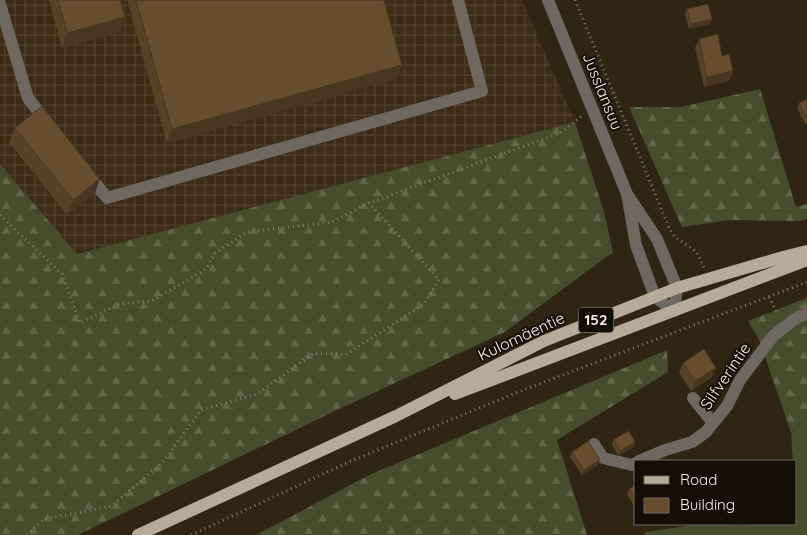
<svg xmlns="http://www.w3.org/2000/svg" width="807" height="535" font-family="Quicksand,sans-serif">
	<defs>
		<pattern id="industrial-grid" width="8" height="8" patternUnits="userSpaceOnUse" patternTransform="scale(1.25)"><rect width="8" height="8" fill="#3c2b15"/><path d="M0 4h8M4 0v8" fill="none" stroke="#4f402c"/></pattern>
		<pattern id="forest-firs" width="22" height="20" patternUnits="userSpaceOnUse" patternTransform="scale(1.25)"><rect width="22" height="20" fill="#474d2c"/><path d="M5 1l3.5 6h-7zM16 11l3.5 6h-7z" fill="#62674a"/></pattern>
	</defs>
	<rect width="100%" height="100%" fill="#302413"/>
	<path fill="url(#industrial-grid)" d="M0,0h522l53,122 -498,132 -77,-90z"/>
	<path fill="#474d2c" d="M807,417v118h-163l2,-3 53,-8 44,2 18,-2h35v-63h-3l-2,-28z"/>
	<path fill="url(#forest-firs)" d="M760,89l36,118 11,-3v15l-7,2 -71,-1 -47,7 -53,-120h52z
		M575,122l29,90 9,40 -108,80 -166,77 -261,126h-78v-371l77,90z
		M807,298v119l-16,16 -31,-91 -12,-21z
		M667,350l1,22 -111,68 30,95h-331l113,-60z"/>
	<g fill="none" stroke-linecap="round" stroke-linejoin="round">
		<path stroke="#887e6f" stroke-width="3" stroke-dasharray="1 4" stroke-linecap="butt" d="M575,0l95,230 5,7 22,15 7,16
			M0,215l62,59 18,49 39,-19 33,-3 54,-32 9,-16 32,-21 85,-10 37,-19 191,-70 22,-17
			M769,297l9,18
			M27,535l17,-16 68,-13 51,-44 38,-52 56,-16 57,-41 31,2 78,-50 16,-25 -70,-77
			M191,535l160,-74 167,-69 289,-110"/>
		<path stroke="#6e6860" stroke-width="12" d="M548,0l79,194 30,45 20,49 -3,23 -19,-14 -19,-52 -9,-51
			M0,4l28,94 19,25
			M88,174l19,24 375,-107 -24,-91
			M693,398l20,25
			M594,444l9,14 29,7 4,-2
			M639,461l26,-11 27,-8 14,-10 21,-26 13,-26 34,-45 24,-18 9,-3"/>
		<path stroke="#b7aa99" stroke-width="12" d="M455,394l352,-134
			M138,535l258,-119 148,-75 133,-53 106,-31 24,-6"/>
	</g>
	<path fill="#574228" d="M49,0h72l4,17 -5,15 -58,16z
		M127,0h257l12,79 -229,64z
		M687,9l23,15 -21,5 -4,-15z
		M699,39l23,17 7,25 -25,6 -9,-39z
		M807,99v24l-2,1 -8,-16 2,-5z
		M15,128l85,51 -5,14 -28,22 -58,-73z
		M683,363l29,14 -21,14 -12,-18z
		M614,439l21,3 -1,5 -16,9 -6,-12z
		M572,452l26,13 -16,10 -12,-18z
		M636,485v23h-1l-8,-14 2,-5z"/>
	<path fill="#473620" d="M125,17l-5,15 -58,16 5,-15z
		M712,19l-2,5 -21,5 2,-5z
		M402,65l-6,14 -229,64 5,-14z
		M733,71l-4,10 -25,6 3,-10z
		M100,179l-5,14 -28,22 6,-15z
		M716,368l-4,9 -21,14 4,-10z
		M635,442l-1,5 -16,9 2,-5z
		M600,460l-2,5 -16,10 2,-5z"/>
	<path fill="#654d2e" stroke="#473620" d="M58,0h62l5,17 -58,16z
		M136,0h248l18,65 -230,64z
		M708,4l4,15 -21,5 -4,-15z
		M718,34l4,22 7,-2 4,17 -26,6 -8,-38z
		M807,99v20l-8,-16z
		M42,106l58,73 -27,21 -58,-72z
		M704,349l12,19 -21,13 -12,-18z
		M629,431l6,11 -15,9 -6,-12z
		M588,441l12,19 -16,10 -12,-18z
		M636,485v16l-7,-12z"/>
	<g text-anchor="middle" stroke-width="4" stroke-linejoin="round" paint-order="stroke">
		<rect fill="#140e07" stroke="#b4aca2" stroke-width="1" x="578.5" y="307.5" width="35" height="25" rx="4"/>
		<g font-size="15" font-weight="bold" fill="#f8f0e5">
			<text x="596" y="325">152</text>
		</g>
		<g font-size="16" fill="#f8f0e5" stroke="#140e07">
			<text transform="translate(603 91) rotate(68)" y="6">Jusslansuu</text>
			<text transform="translate(521 336) rotate(-25)" y="6">Kulomäentie</text>
			<text transform="translate(725 376) rotate(-56)" y="6">Silfverintie</text>
		</g>
	</g>
	<rect x="634" y="460" width="162" height="65" fill="#140e07" stroke="#6f6860"/>
	<rect x="644" y="476" width="25" height="8" fill="#b7aa99" stroke="#6f6860"/>
	<text x="680" y="485" font-size="15" fill="#f8f0e5">Road</text>
	<rect x="644" y="498" width="25" height="15" fill="#654d2e" stroke="#6f6860"/>
	<text x="680" y="510" font-size="15" fill="#f8f0e5">Building</text>
</svg>
